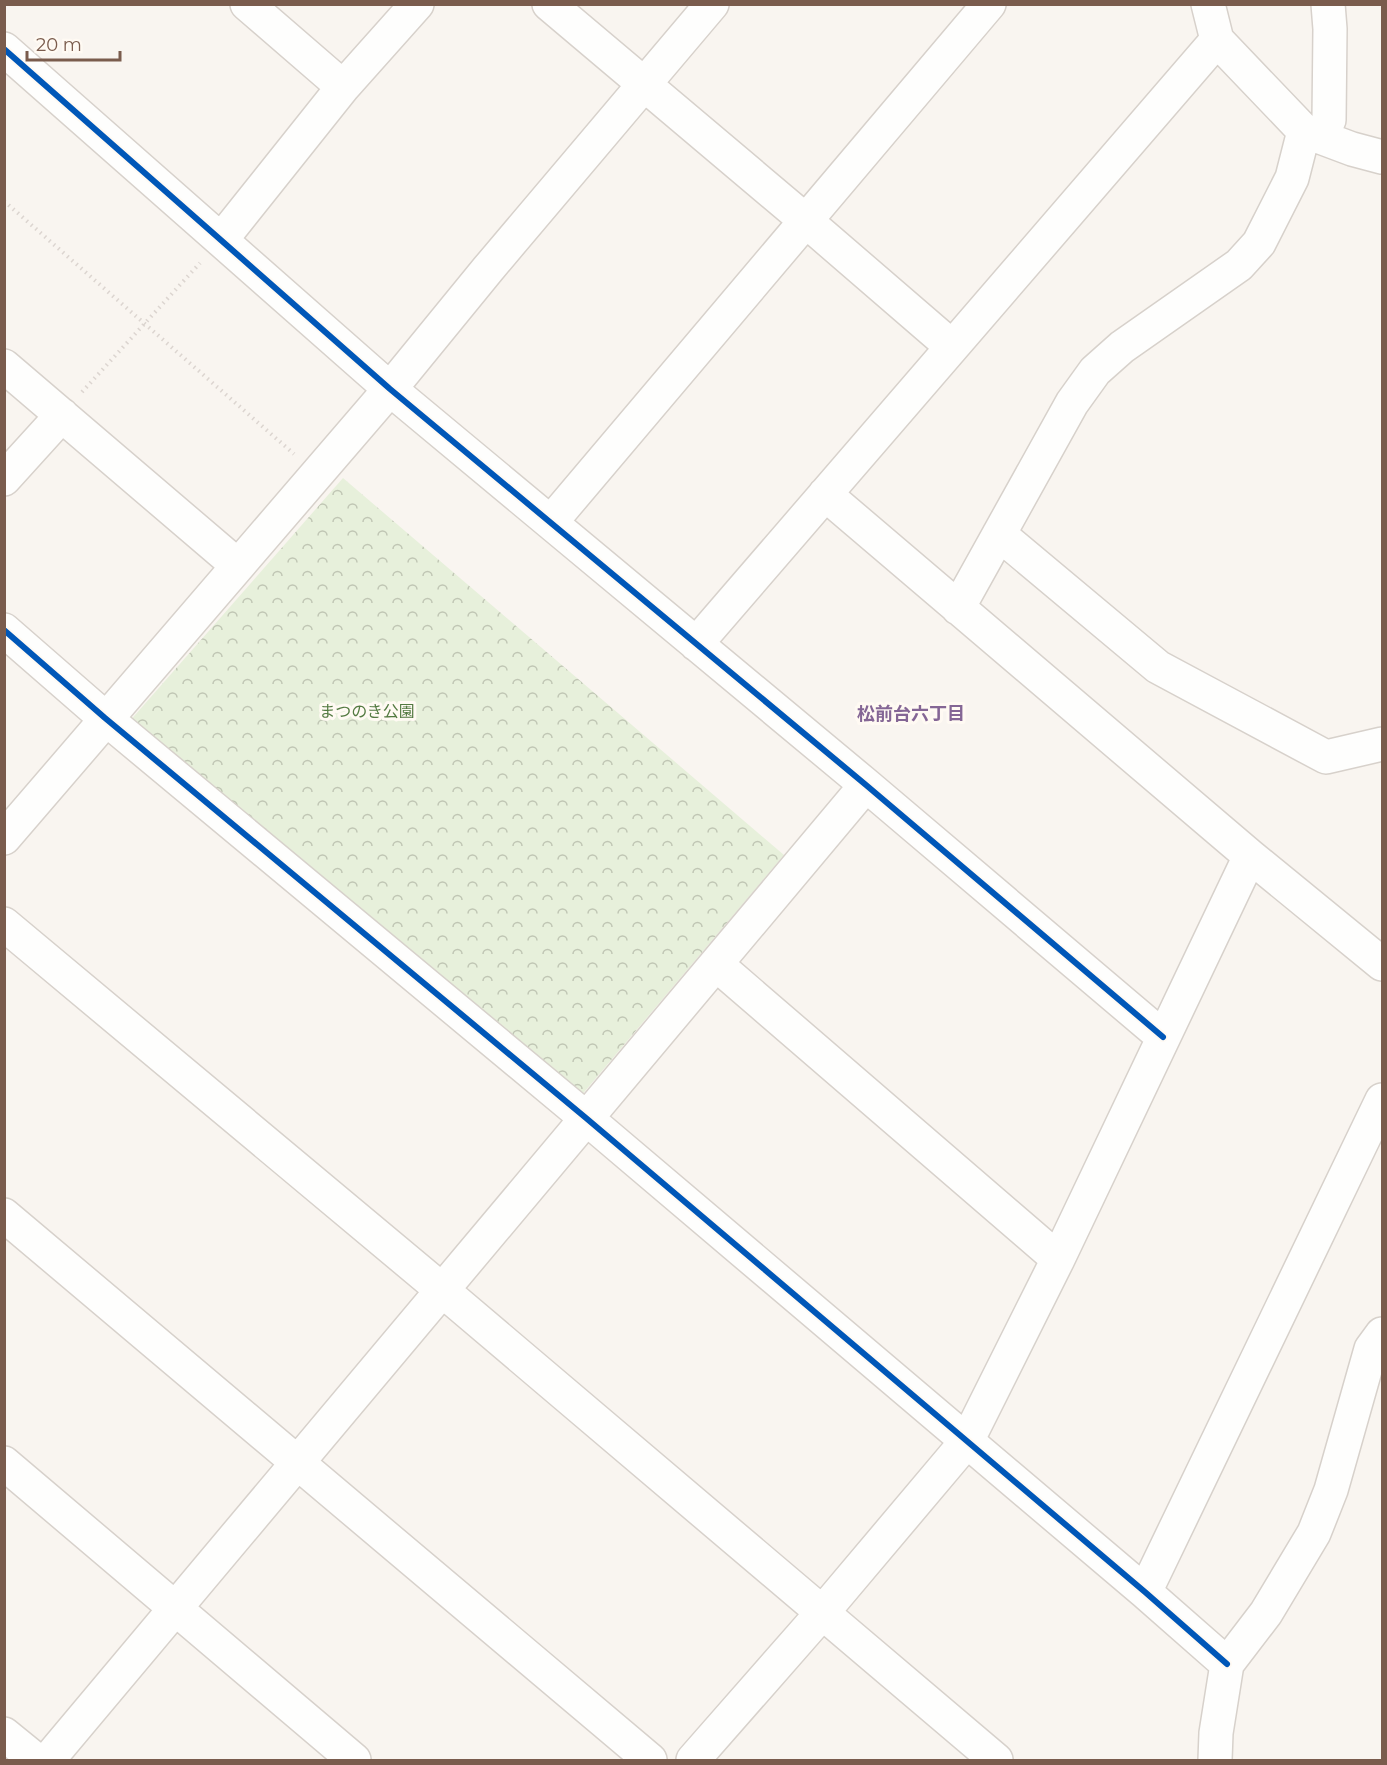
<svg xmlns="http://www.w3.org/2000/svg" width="1387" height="1765" font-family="Montserrat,'Noto Sans JP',sans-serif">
	<defs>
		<pattern id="park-crowns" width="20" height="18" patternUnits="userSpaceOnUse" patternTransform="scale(1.5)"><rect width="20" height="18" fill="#e7f0db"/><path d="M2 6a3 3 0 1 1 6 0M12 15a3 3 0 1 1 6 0" fill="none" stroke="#c0c6b4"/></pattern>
	</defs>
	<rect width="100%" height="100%" fill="#f9f5f0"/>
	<path fill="url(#park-crowns)" d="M343,478l441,377 -204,242 -452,-374z"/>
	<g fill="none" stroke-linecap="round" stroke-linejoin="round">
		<defs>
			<path id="minor" d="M247,4l96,83
				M549,4l256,216 146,126
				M1208,4l9,36 87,91 48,18 30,8
				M4,49l386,340 476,396 297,252
				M1320,137l9,-17 1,-91 -2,-25
				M221,240l122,-153 74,-83
				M4,366l233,199
				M4,479l58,-64
				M825,494l425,362 132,108
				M551,522l438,-518
				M999,534l159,133 168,90 56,-13
				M958,608l114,-205 23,-32 27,-24 117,-82 20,-22 33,-65 12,-47
				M4,630l101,88 481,400 559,474 82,72
				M696,644l521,-604
				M4,838l386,-449 98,-120 224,-265
				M4,924l438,366 554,470
				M716,964l342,295
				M4,1215l646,545
				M4,1463l350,297
				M1145,1592l237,-492
				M4,1734l32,26
				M48,1760l818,-975
				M693,1760l129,-147 145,-172 91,-182 192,-403
				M1215,1760l1,-27 11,-69 39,-51 48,-80 17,-43 40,-141 11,-15"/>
		</defs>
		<use href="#minor" stroke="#d7d1cb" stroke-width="36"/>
		<path stroke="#dcd5d0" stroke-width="4" stroke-dasharray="1.5 4.5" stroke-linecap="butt" d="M4,201l290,253
			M82,392l118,-129"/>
		<use href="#minor" stroke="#fefefd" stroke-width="33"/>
		<defs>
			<path id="cycleway" d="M4,49l386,340 476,396 297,252
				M4,630l101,88 481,400 559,474 82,72"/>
		</defs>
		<use href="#cycleway" stroke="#fffaf3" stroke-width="10"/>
		<use href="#cycleway" stroke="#0057b8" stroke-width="6"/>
	</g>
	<g text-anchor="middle" stroke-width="6" stroke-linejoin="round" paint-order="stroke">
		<g font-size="16" fill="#537a41" stroke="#fffaf3">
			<text x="367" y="717">まつのき公園</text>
		</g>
		<g font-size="18" font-weight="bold" fill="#846695" stroke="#fffaf3">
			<text x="911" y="720">松前台六丁目</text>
		</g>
	</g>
	<rect width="1387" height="1765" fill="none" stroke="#7a5c4d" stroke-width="12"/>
	<path d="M27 51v9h93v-9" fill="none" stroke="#7a5c4d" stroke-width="3"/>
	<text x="36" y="51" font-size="18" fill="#7a5c4d" stroke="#fffaf3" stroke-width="4.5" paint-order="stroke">20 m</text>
</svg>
